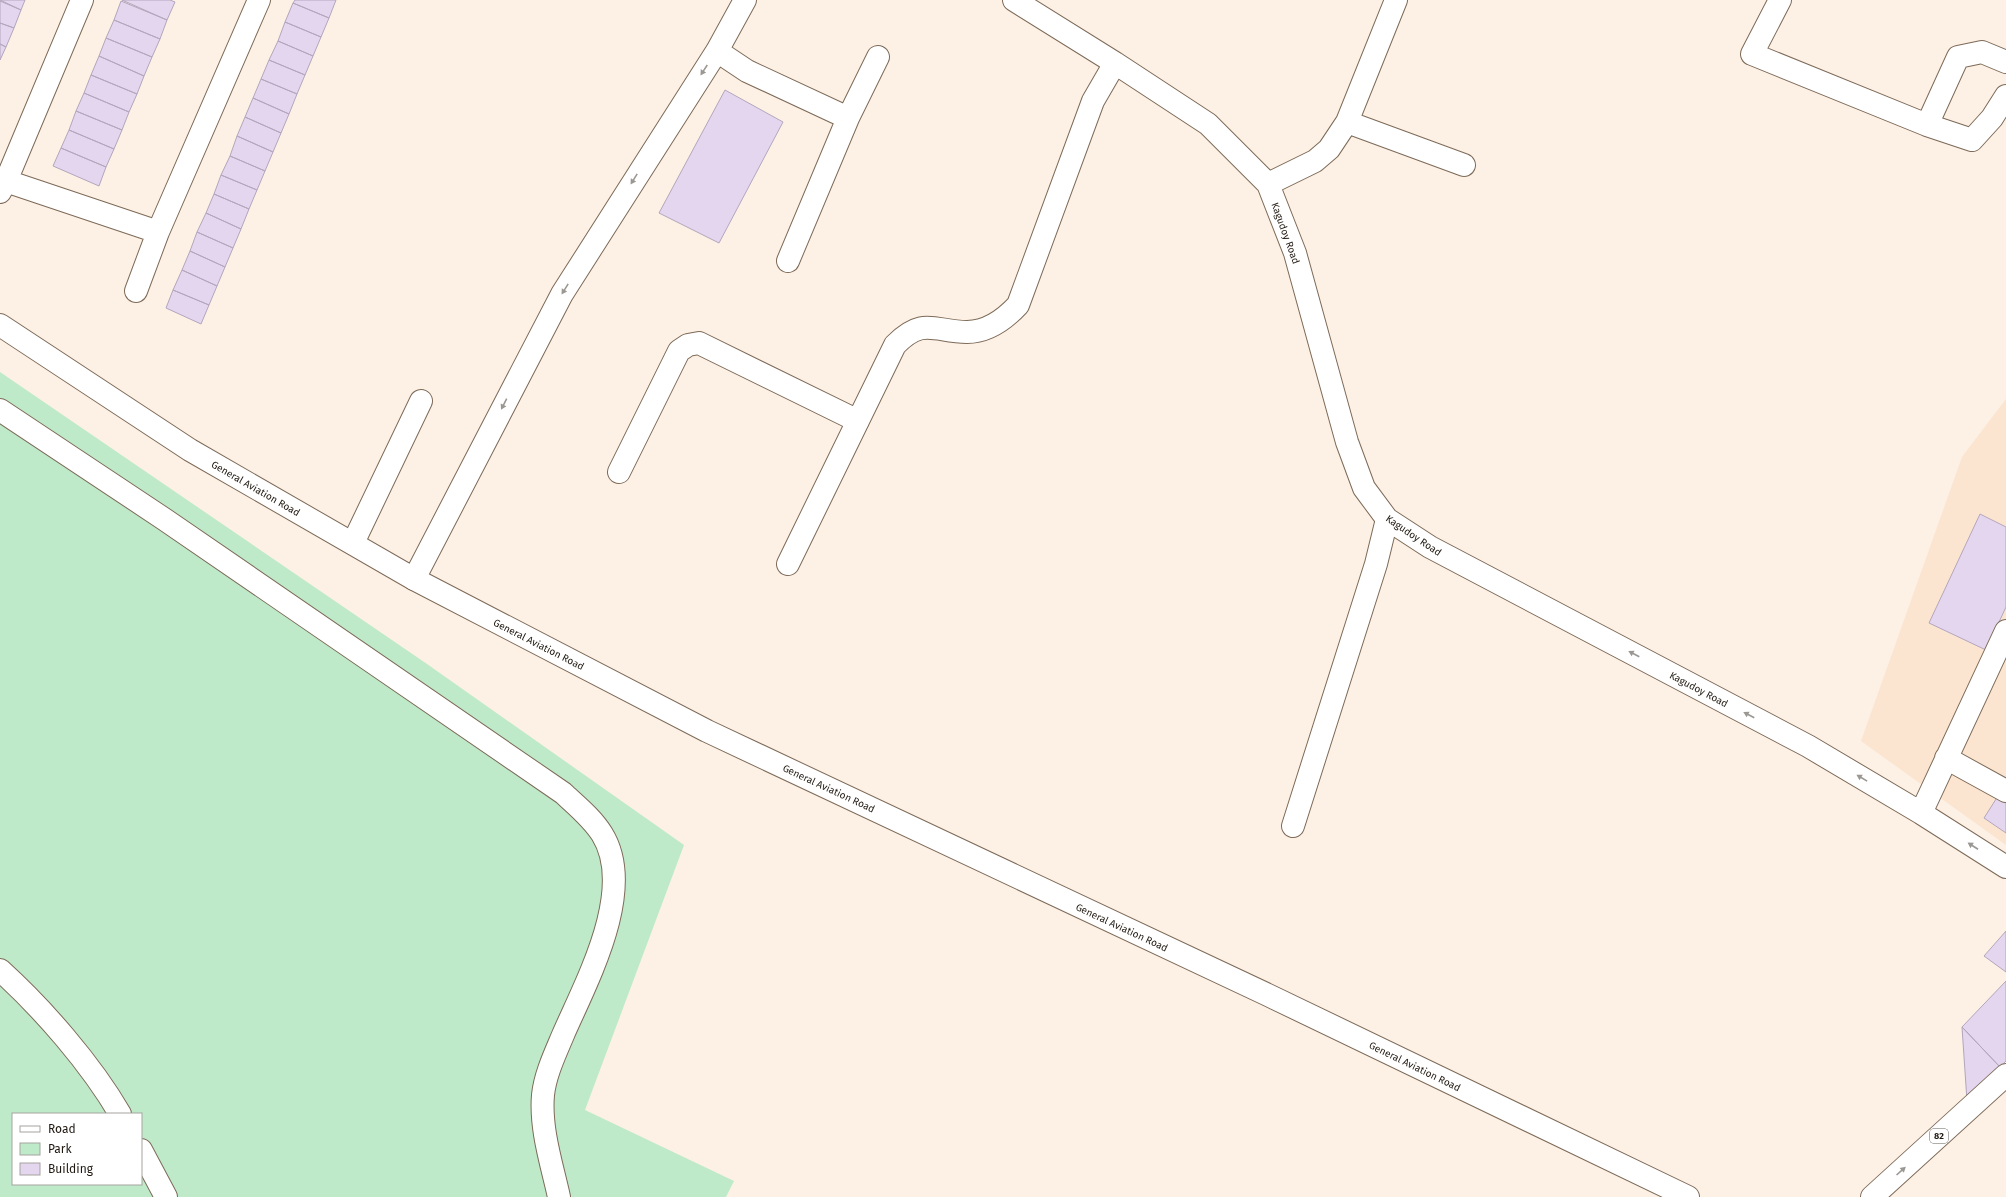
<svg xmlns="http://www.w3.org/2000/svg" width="2006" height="1197" font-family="'Fira Sans',sans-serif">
	<rect width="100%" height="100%" fill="#fdf0e4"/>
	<path fill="#fbe5d0" d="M2006,399v446l-145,-104 101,-284z"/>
	<path fill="#beeac9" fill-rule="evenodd" d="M0,372l427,292 257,181 -99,265 149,71 -8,16h-726zM13,1114h128v70h-128z"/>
	<path fill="#e3d6ee" stroke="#b3a6bd" d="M0,0h25l-4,10z
		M122,0h48l5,2 -8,18z
		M295,0h41l-7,18 -36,-15z
		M0,1l21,9 -7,18 -14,-5z
		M121,1l46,19 -7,19 -46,-19z
		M293,3l36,15 -8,19 -36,-15z
		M114,20l46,19 -8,18 -46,-19z
		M285,22l36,15 -8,19 -35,-15z
		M0,23l14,5 -8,19 -6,-3z
		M106,38l46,19 -8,19 -45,-20z
		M278,41l35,15 -8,19 -36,-15z
		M0,44l6,3 -6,13z
		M99,56l45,20 -7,18 -46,-19z
		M269,60l36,15 -8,19 -36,-15z
		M91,75l46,19 -8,18 -45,-19z
		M261,79l36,15 -8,20 -36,-16z
		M725,90l58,32 -64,121 -60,-30z
		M84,93l45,19 -7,18 -46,-19z
		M253,98l36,16 -8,19 -36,-16z
		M76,111l46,19 -8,19 -45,-19z
		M245,117l36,16 -8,19 -36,-16z
		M69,130l45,19 -8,18 -45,-19z
		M237,136l36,16 -8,19 -35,-15z
		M61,148l45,19 -7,19 -46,-20z
		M230,156l35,15 -8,19 -36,-15z
		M221,175l36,15 -8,19 -35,-15z
		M214,194l35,15 -8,20 -35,-16z
		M206,213l35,16 -8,19 -36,-16z
		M197,232l36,16 -8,19 -35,-16z
		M190,251l35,16 -8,19 -35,-16z
		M182,270l35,16 -8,19 -36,-15z
		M173,290l36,15 -8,19 -35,-16z
		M1980,514l26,13v80l-20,43 -57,-27z
		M1998,796l8,5v32l-22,-15z
		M2006,931v41l-22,-16z
		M2006,981v80l-6,6 -38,-40z
		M1962,1027l38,40 -33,34z"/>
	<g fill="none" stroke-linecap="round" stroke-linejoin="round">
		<defs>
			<path id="minor" d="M1014,0l101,63 93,61 60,60 27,69 52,189 17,46 23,31 43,28 378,199 113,67 85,54
				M1780,0l-28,54 175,71 45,15 20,-22 14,-22
				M717,51l30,20 101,47
				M1347,122l117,43
				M1927,125l31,-68 24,-5 24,10
				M0,178l6,3 152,51
				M1268,184l47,-23 14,-12 18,-27 49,-122
				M0,192l6,-11 76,-181
				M788,261l60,-143 30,-61
				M136,291l22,-59 101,-232
				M0,410l164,109 399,274c14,13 29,25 39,41 35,56 -16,148 -39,201 -8,19 -18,40 -20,60 -3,34 9,70 16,102
				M619,472l60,-121 9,-6 11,-2 159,78
				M353,543l68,-142
				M788,564l107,-219c28,-29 40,-13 72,-13 20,0 38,-13 51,-27l75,-204 22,-38
				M414,579l148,-285 155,-243 28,-51
				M1946,758l60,33
				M1921,813l85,-182
				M1293,826l83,-262 11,-45
				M0,970c43,39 91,94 120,144
				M141,1150l25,47"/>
			<path id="major" d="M0,325l190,125 224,129 293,152 561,264 420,202
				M1872,1197l134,-122"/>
		</defs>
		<use href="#minor" stroke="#7d6a58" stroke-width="24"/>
		<use href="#major" stroke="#7d6a58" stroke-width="24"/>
		<use href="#minor" stroke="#fff" stroke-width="22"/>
		<use href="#major" stroke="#fff" stroke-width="22"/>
	</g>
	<defs><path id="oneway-solid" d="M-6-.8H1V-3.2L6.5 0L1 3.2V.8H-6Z"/></defs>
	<g fill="#9b9894">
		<use href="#oneway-solid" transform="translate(704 70) rotate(123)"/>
		<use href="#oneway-solid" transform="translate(634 179) rotate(122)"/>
		<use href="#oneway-solid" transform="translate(565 289) rotate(122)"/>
		<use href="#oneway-solid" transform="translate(504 404) rotate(117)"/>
		<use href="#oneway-solid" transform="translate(1634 654) rotate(-152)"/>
		<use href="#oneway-solid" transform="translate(1749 715) rotate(-152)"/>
		<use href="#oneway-solid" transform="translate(1862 778) rotate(-149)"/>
		<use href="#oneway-solid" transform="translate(1973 846) rotate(-147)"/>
		<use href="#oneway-solid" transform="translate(1901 1171) rotate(-42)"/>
	</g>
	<g text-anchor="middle" stroke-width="3" stroke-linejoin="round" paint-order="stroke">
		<rect fill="#fff" stroke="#635e58" stroke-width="1" x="1930" y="1129" width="18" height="14" rx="3"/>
		<g font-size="9" font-weight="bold" fill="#201911">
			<text x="1939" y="1139">82</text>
		</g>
		<g font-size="10" fill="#201911" stroke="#fff">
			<text transform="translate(1286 233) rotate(70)" y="4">Kagudoy Road</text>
			<text transform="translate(256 488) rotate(30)" y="4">General Aviation Road</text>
			<text transform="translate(1414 535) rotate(34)" y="4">Kagudoy Road</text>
			<text transform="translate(539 644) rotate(27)" y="4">General Aviation Road</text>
			<text transform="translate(1699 689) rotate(28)" y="4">Kagudoy Road</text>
			<text transform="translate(829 788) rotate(25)" y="4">General Aviation Road</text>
			<text transform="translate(1122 927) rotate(25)" y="4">General Aviation Road</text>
			<text transform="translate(1415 1066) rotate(26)" y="4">General Aviation Road</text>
		</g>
	</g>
	<rect x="12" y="1113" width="130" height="72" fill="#ffffff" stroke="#a6a3a0"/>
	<rect x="20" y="1126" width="20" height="6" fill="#ffffff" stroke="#a6a3a0"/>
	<text x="48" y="1133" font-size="12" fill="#201911">Road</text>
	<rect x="20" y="1143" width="20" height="12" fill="#beeac9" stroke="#a6a3a0"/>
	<text x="48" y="1153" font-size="12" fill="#201911">Park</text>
	<rect x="20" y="1163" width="20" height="12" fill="#e3d6ee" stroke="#a6a3a0"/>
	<text x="48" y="1173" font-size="12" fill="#201911">Building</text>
</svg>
